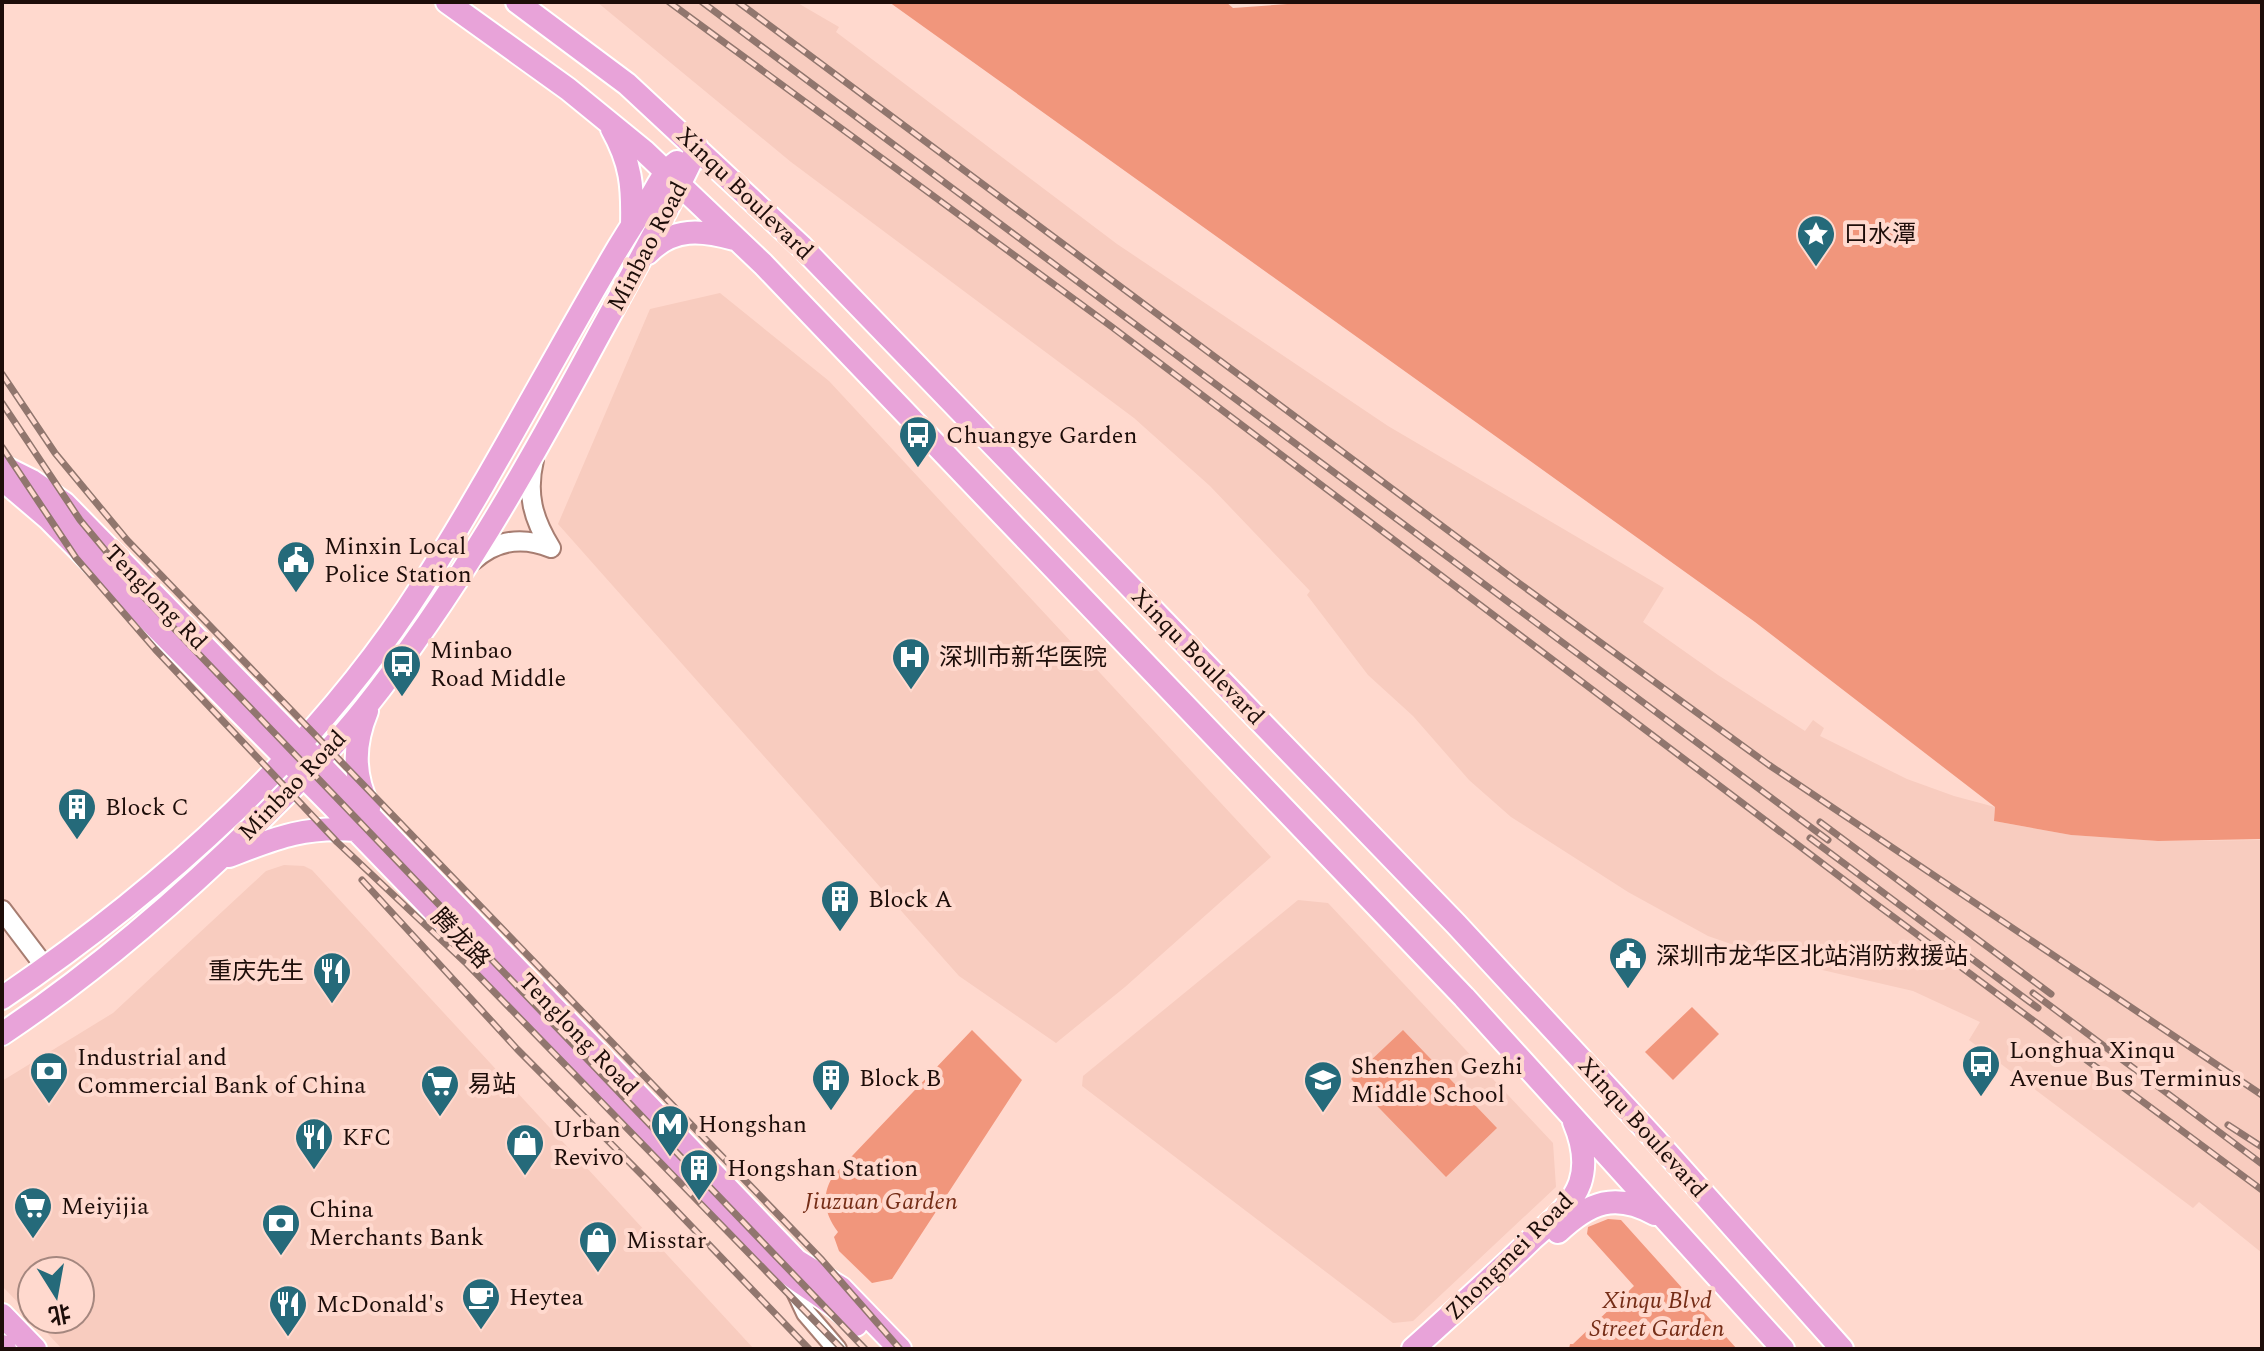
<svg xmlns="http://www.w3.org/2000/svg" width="2264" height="1351" font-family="Spectral,'Noto Sans SC',serif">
	<rect width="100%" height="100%" fill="#ffd9ce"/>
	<path fill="#f8ccbf" d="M597,2h199l43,25 -3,5 281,212 271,182 276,162 -21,34 75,53 87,56 8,-11 11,8 -4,8 87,43 47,17 41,11 -1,14 77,14 87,6 104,-1v413l-63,-51 -6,6 -224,-168 11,-18 -67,-31 -142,-33 -63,-22 -80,-44 -117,-75 -42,-37 -56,-64 -45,-41 -61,-80 3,-4 -100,-105 -76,-68 -343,-256z
		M720,293l109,88 442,476 -146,130 -69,56 -97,-67 -401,-452 92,-215z
		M284,865l20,1 8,4 442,479h-692l-28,-30h46v-48h-48v46l-30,-31v-205l111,-68 153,-142z
		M1298,900l30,3 225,240 3,44 -143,134 -20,2 -311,-237 1,-10z"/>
	<path fill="#f1967c" d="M889,2h337l7,6 82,-6h947v837l-104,2 -87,-6 -77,-14 1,-14 -240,-185z
		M1692,1007l27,27 -46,46 -28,-28z
		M972,1030l50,50 -130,199 -20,4 -33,-32 -5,-14 4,-5c-14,-19 -17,-36 -5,-56z
		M1403,1030l94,98 -51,49 -95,-98z
		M1608,1219l13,1 116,129h-168l1,-5h3l61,-58 -47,-52 1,-7z"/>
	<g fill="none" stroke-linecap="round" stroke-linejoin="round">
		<defs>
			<path id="minor" d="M534,460c-8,34 -1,59 17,88
				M473,561c23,-21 49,-25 78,-13
				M2,910l44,58
				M788,1275l18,38 31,36"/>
			<path id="major" d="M447,2l121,87 76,62 119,113 701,733 319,352
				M517,2l110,82 174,162 655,678 197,213 189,212
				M612,129c19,34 21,57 20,96
				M648,253c25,-26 54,-23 86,-14
				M2,466l30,15 32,22 278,284 455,474 44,27 59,61
				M2,479l46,39 284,287 438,454c27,25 60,39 86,66
				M367,711c-14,34 -14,64 2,97
				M229,856c47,-18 75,-30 127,-26
				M2,998c159,-108 316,-248 420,-412 66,-104 123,-213 185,-319 13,-23 27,-45 42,-67 9,-14 14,-28 28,-38
				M2,1034c96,-64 182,-139 264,-220 34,-34 69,-68 99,-106 91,-114 162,-240 231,-368 35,-64 71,-127 101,-192
				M1558,1232c32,-30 57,-40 97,-18
				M2,1315l33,34
				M2,1346l3,3
				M1413,1349c40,-36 80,-72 119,-110 18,-16 40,-33 48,-56 7,-21 2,-42 -6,-61"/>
		</defs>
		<use href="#minor" stroke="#a77d71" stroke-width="22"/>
		<use href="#major" stroke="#fff" stroke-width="26"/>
		<use href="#minor" stroke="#fff" stroke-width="18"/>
		<use href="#major" stroke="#e8a3d9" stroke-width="22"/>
		<defs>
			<path id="rail" d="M669,2l443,325 764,577 386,286
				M702,2l1126,838
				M738,2l778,579 253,184 493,330
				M2,374l53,79 72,87 695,720 78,89
				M2,403l78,117 64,77 721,752
				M2,447l74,111 79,91 182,193 130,122 375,385
				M1820,822l231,172
				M1810,838l228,170
				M362,880l155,169 129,130 163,170
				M2033,993l229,171
				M2228,1125l34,22"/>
		</defs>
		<use href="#rail" stroke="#91766e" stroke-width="7"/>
		<use href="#rail" stroke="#ffd9ce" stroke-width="4" stroke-dasharray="12" stroke-linecap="butt"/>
	</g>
	<defs>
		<symbol id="sight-pin" viewBox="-11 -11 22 30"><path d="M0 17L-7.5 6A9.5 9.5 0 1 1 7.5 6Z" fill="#256a7a" stroke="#ffd9ce"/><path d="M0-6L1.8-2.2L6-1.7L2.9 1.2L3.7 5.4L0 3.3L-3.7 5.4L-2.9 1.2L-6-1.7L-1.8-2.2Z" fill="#fff"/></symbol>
		<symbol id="bus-pin" viewBox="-11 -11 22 30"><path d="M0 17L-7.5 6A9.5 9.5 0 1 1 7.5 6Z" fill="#256a7a" stroke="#ffd9ce"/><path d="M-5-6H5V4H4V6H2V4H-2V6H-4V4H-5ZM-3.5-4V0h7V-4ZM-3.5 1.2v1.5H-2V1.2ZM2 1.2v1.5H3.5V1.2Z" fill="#fff"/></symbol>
		<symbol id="civic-pin" viewBox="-11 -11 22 30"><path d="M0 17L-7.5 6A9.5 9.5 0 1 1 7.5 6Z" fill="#256a7a" stroke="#ffd9ce"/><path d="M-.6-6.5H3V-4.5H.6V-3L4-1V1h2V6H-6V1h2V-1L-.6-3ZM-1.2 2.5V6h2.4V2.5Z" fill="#fff"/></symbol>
		<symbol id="hospital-pin" viewBox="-11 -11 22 30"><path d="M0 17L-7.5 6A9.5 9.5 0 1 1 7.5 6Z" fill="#256a7a" stroke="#ffd9ce"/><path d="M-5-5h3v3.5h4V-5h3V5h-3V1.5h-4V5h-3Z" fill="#fff"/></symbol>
		<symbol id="building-pin" viewBox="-11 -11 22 30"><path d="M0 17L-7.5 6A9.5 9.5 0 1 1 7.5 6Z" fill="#256a7a" stroke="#ffd9ce"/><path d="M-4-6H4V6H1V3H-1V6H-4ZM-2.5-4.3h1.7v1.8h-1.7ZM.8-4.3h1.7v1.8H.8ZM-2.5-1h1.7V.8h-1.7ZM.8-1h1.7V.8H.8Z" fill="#fff"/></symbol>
		<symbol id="restaurant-pin" viewBox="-11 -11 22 30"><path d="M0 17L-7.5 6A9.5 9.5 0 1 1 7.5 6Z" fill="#256a7a" stroke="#ffd9ce"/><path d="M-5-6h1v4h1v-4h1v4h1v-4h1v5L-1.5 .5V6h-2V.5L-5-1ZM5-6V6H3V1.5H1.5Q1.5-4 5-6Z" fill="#fff"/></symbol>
		<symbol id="bank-pin" viewBox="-11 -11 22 30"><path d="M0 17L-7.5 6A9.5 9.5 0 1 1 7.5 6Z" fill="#256a7a" stroke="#ffd9ce"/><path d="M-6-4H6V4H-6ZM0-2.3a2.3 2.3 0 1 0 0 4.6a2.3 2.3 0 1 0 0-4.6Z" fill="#fff"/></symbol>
		<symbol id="school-pin" viewBox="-11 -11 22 30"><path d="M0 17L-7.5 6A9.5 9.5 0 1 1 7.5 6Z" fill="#256a7a" stroke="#ffd9ce"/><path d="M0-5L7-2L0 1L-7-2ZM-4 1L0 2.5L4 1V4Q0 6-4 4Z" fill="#fff"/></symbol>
		<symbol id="supermarket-pin" viewBox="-11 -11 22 30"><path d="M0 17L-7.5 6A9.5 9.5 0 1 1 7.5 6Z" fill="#256a7a" stroke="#ffd9ce"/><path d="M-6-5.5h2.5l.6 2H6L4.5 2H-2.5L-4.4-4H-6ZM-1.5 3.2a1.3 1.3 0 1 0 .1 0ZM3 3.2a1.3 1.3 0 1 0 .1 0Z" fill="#fff"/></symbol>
		<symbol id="metro-pin" viewBox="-11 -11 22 30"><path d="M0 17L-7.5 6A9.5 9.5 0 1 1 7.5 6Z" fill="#256a7a" stroke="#ffd9ce"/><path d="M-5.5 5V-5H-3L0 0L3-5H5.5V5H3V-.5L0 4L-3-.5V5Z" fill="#fff"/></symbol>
		<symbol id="shop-pin" viewBox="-11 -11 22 30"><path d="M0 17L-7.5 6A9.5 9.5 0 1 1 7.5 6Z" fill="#256a7a" stroke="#ffd9ce"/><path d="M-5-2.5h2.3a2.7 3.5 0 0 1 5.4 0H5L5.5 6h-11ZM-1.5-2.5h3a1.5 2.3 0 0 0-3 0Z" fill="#fff"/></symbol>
		<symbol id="cafe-pin" viewBox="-11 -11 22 30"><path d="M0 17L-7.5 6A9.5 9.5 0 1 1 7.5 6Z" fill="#256a7a" stroke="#ffd9ce"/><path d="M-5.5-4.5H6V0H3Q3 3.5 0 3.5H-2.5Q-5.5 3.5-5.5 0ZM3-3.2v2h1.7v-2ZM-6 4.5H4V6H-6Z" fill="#fff"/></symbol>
	</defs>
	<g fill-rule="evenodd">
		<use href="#sight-pin" x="1794" y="212" width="44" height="60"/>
		<use href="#bus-pin" x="896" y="413" width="44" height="60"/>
		<use href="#civic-pin" x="274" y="538" width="44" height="60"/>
		<use href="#hospital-pin" x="889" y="635" width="44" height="60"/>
		<use href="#bus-pin" x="380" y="642" width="44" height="60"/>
		<use href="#building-pin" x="55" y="785" width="44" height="60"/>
		<use href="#building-pin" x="818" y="877" width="44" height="60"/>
		<use href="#civic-pin" x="1606" y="934" width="44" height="60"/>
		<use href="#restaurant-pin" x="310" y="949" width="44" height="60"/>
		<use href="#bus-pin" x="1959" y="1042" width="44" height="60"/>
		<use href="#bank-pin" x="27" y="1049" width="44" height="60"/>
		<use href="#building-pin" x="809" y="1056" width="44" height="60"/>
		<use href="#school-pin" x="1301" y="1058" width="44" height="60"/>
		<use href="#supermarket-pin" x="418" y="1062" width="44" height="60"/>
		<use href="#metro-pin" x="648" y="1102" width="44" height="60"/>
		<use href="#restaurant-pin" x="292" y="1115" width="44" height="60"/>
		<use href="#shop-pin" x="503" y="1121" width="44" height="60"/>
		<use href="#building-pin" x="677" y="1146" width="44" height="60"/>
		<use href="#supermarket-pin" x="11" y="1184" width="44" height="60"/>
		<use href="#bank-pin" x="259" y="1201" width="44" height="60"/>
		<use href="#shop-pin" x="576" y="1218" width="44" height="60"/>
		<use href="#cafe-pin" x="459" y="1275" width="44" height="60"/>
		<use href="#restaurant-pin" x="266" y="1282" width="44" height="60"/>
	</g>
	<g text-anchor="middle" stroke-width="8" stroke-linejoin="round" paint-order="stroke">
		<g font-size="24" fill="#1d0d09" stroke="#ffd9ce">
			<text transform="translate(745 193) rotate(44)" y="8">Xinqu Boulevard</text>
			<text transform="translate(647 246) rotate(-62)" y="8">Minbao Road</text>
			<text transform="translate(156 597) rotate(46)" y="8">Tenglong Rd</text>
			<text transform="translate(1198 656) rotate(46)" y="8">Xinqu Boulevard</text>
			<text transform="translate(292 785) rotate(-46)" y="8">Minbao Road</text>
			<text transform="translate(461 938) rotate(46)" y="8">腾龙路</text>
			<text transform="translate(579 1034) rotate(46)" y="8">Tenglong Road</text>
			<text transform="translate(1643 1127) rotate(48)" y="8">Xinqu Boulevard</text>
			<text transform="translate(1509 1256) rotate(-45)" y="8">Zhongmei Road</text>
		</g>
		<g font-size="24" fill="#1d0d09" stroke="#ffd9ce" text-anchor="start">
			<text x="1844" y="242">口水潭</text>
			<text x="946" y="443">Chuangye Garden</text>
			<text x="324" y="554">Minxin Local<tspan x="324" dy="28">Police Station</tspan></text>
			<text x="430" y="658">Minbao<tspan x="430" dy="28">Road Middle</tspan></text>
			<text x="939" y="665">深圳市新华医院</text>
			<text x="105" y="815">Block C</text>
			<text x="868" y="907">Block A</text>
			<text x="1656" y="964">深圳市龙华区北站消防救援站</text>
			<text x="304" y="979" text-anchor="end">重庆先生</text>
			<text x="2009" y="1058">Longhua Xinqu<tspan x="2009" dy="28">Avenue Bus Terminus</tspan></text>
			<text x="77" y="1065">Industrial and<tspan x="77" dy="28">Commercial Bank of China</tspan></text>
			<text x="1351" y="1074">Shenzhen Gezhi<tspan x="1351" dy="28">Middle School</tspan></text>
			<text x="859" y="1086">Block B</text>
			<text x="468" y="1092">易站</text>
			<text x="698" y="1132">Hongshan</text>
			<text x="553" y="1137">Urban<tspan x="553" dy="28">Revivo</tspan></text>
			<text x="342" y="1145">KFC</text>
			<text x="727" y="1176">Hongshan Station</text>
			<text x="61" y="1214">Meiyijia</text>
			<text x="309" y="1217">China<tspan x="309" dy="28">Merchants Bank</tspan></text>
			<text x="626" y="1248">Misstar</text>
			<text x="509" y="1305">Heytea</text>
			<text x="316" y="1312">McDonald's</text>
		</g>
		<g font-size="24" font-style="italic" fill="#752d17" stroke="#ffd9ce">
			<text x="881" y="1209">Jiuzuan Garden</text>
			<text x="1657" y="1308">Xinqu Blvd<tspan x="1657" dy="28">Street Garden</tspan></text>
		</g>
	</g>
	<rect width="2264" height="1351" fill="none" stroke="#1d0d09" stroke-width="8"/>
	<g transform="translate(56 1295) rotate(169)"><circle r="38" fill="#ffd9ce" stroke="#a5877f" stroke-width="2"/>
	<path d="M0-6L14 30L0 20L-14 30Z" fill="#256a7a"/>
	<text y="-12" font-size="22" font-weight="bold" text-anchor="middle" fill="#1d0d09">北</text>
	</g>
</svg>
